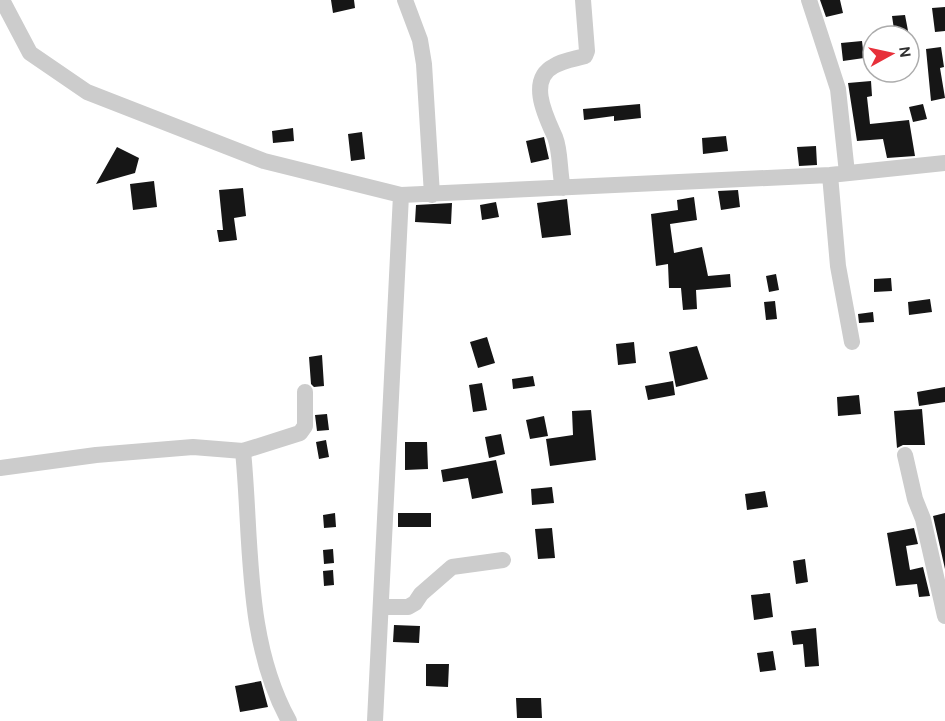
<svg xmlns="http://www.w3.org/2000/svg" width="945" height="721" font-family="Karla,sans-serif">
	<rect width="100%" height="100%" fill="#fff"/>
	<path fill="#161616" d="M331,0h23l1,8 -22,5z
		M820,0h20l3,13 -17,4z
		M945,7v24l-10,1 -3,-24z
		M905,15l4,21h-14l-3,-20z
		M862,41l2,17 -21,3 -2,-18z
		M941,47l3,20 -4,1 5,30 -14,3 -5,-52z
		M871,81l1,15 -5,1 3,27 39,-4 6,36 -28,2 -4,-19 -26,2 -9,-58z
		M640,104l1,14 -27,3v-5l-30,4 -1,-11z
		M923,104l4,15 -14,3 -4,-15z
		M293,128l1,13 -21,2 -1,-12z
		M362,132l3,27 -14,2 -3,-27z
		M726,136l2,15 -25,3 -1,-16z
		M544,137l5,22 -18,4 -5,-22z
		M816,146l1,19 -18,1 -2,-19z
		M117,147l22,11 -4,15 -39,11z
		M154,181l3,26 -24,3 -3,-26z
		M243,188l3,28 -12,2 3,22 -18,2 -2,-12h6l-4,-40z
		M738,190l2,17 -19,3 -3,-19z
		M694,197l3,23 -27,4 4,29 28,-6 6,29 22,-2 1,13 -35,3 1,19 -14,1 -2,-22h-12l-1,-24 -12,2 -5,-52 27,-4 -1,-10z
		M567,199l4,36 -29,3 -5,-35z
		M496,202l3,15 -17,3 -2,-15z
		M452,203l-1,21 -36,-2 1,-17z
		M776,274l3,16 -10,2 -3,-16z
		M891,278l1,13 -18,1v-13z
		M930,299l2,13 -23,3 -1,-13z
		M775,301l2,18 -11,1 -2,-18z
		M873,312l1,10 -15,1 -1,-9z
		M487,337l8,26 -17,5 -8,-26z
		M634,342l2,21 -18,2 -2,-21z
		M697,346l11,33 -32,8 -7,-35z
		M322,355l2,31 -10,1 -3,-3 -2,-27z
		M533,376l2,10 -22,3 -1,-10z
		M673,381l2,14 -27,5 -3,-14z
		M482,383l5,27 -14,2 -4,-27z
		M945,387v15l-26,4 -2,-14z
		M859,395l2,19 -23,2 -1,-19z
		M922,409l3,36h-22l-6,3 -3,-37z
		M591,410l5,50 -46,6 -4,-27 27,-4 -1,-24z
		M327,414l2,16 -12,1 -2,-16z
		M544,416l4,20 -18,3 -4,-19z
		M501,434l4,20 -16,4 -4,-21z
		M326,440l3,17 -10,2 -3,-17z
		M405,442h22l1,27 -23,1z
		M496,460l7,33 -31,6 -4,-21 -25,4 -2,-12z
		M552,487l2,16 -22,2 -1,-16z
		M765,491l3,16 -21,3 -2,-16z
		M335,513l1,14 -12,1 -1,-13z
		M398,513h33v14h-33z
		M945,513v56l-12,-53z
		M552,528l3,30 -17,1 -3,-30z
		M914,528l4,16 -12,2 4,24 13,-3 7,29 -11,1 -2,-13 -21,2 -9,-53z
		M333,549l1,14 -10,1 -1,-14z
		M805,559l3,23 -12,2 -3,-23z
		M333,570l1,15 -10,1 -1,-15z
		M770,593l3,24 -19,3 -3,-25z
		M394,625l26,1 -1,17 -26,-1z
		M816,628l3,38 -14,1 -2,-23 -10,1 -2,-14z
		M773,651l3,19 -16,2 -3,-19z
		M426,664h23l-1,23 -22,-1z
		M261,681l7,26 -28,5 -5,-26z
		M516,698h25l1,20h-25z"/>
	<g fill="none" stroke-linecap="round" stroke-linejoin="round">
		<path stroke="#ccc" stroke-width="16" d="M2,0l28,53 57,39 177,69 137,34 429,-20 115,-12
			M405,0l15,40 4,24 8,131
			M809,0l29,89 9,84
			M830,175l8,91 14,76
			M563,188c-4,-16 -2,-36 -8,-51 -9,-20 -28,-57 -1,-71 10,-6 21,-7 31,-10l2,-5 -4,-51
			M243,451l57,-18 5,-7v-34
			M905,455l10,44 8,20 22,97
			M0,468l96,-13 97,-8 50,4c9,89 1,189 46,270
			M381,607h27l7,-4 6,-9 31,-27 51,-7
			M375,721l26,-526"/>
	</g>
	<g transform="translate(891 54) rotate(82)"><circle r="28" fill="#ffffff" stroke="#acacac" stroke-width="1.5"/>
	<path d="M0-4.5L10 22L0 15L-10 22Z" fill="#e7303a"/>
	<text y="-9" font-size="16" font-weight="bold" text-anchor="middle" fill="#2f2f2f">N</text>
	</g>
</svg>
